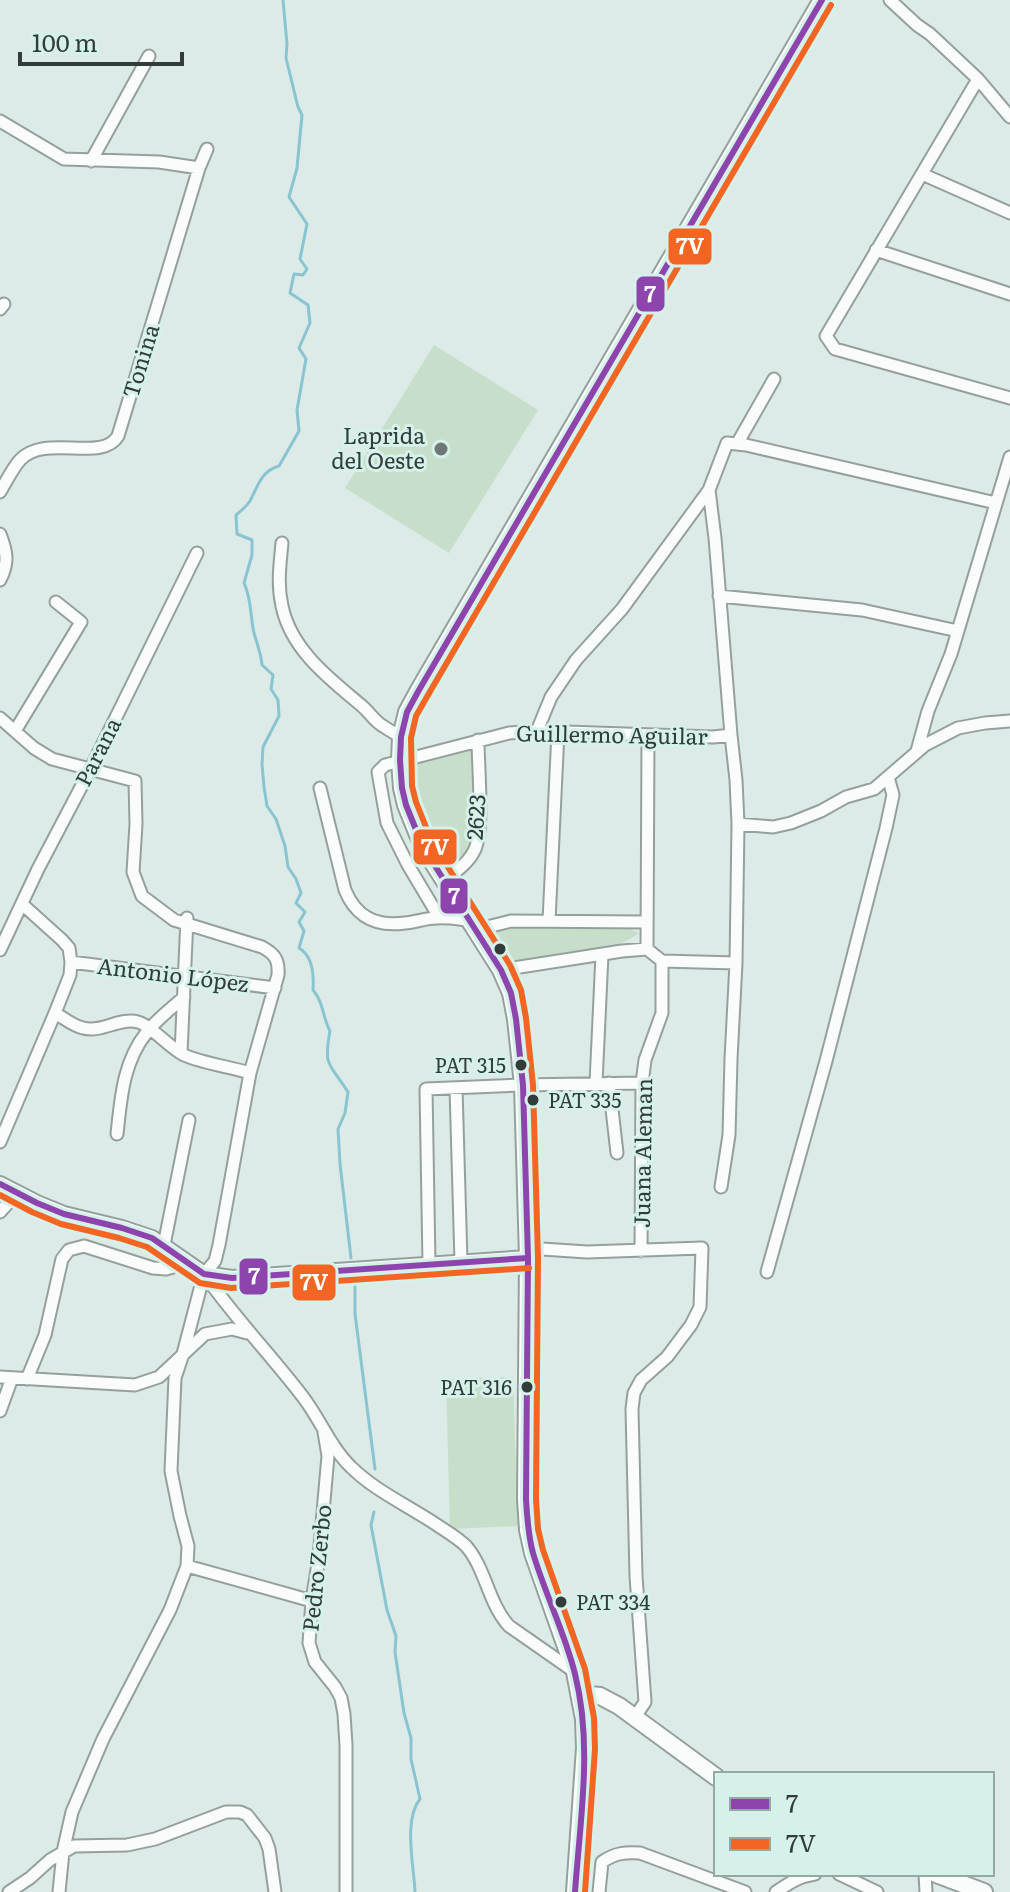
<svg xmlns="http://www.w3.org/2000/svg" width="1010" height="1892" font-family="Literata,serif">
	<rect width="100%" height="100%" fill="#dcebe7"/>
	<path fill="#c7dfca" d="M434,345l104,65 -89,143 -104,-65z
		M472,742l1,93 -9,21 -16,16 -28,-46 -12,-37 -2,-25z
		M512,926l115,2 12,5c-32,24 -93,26 -132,32l-24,-31z
		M513,1377l5,149 -68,3 -4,-150z"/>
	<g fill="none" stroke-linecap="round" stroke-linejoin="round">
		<path stroke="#89c4d1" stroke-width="3" d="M283,0l4,44 -1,14 12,49 4,8 -5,53 -8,29 18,27 -7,35 7,10 -4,6 -9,-1 -4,19 18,12 2,18 -11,25 7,11 -9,51 2,21 -20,35c-18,5 -21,20 -29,35 -4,6 -9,10 -14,14l1,19 15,6v15l-8,28c8,17 6,33 10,50 3,11 7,20 8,32l11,10 -2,14 7,11 1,16 -16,31 -1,17 2,23 3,19 9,13 9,27 3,21 8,12 5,14 -5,10 9,9 -6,10 5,9 -5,17c14,8 15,27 14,42 11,13 9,26 17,41 -7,37 0,32 18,61l-3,21 -7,16 2,35 11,94
			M355,1282v32l20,155
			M374,1512l-3,13 16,85 9,26 -1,16 9,61 7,25v21l9,40c-17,21 -6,67 -5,93"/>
		<defs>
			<path id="minor" d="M890,0l27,25 13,9 48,45 32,38
				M978,79l-152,257 9,13 175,49
				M0,121l64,38 95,3 40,6
				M91,161l58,-105
				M922,174l88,39
				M876,250l134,44
				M0,309l4,-5
				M737,444l37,-65
				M709,490l6,48 16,197 5,45 2,44 -2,139 -5,96 -2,76 -8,52
				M0,492c6,-10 12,-23 20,-32 25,-27 82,3 98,-24l81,-268 8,-19
				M0,534c7,18 9,29 0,46
				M282,543c-2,22 -5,41 0,63 9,44 48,73 80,100 7,6 11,13 18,18 7,5 14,9 21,13
				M719,596l143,14 96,21
				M0,718l34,30 18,11 83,22 1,43 -3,48 9,24 32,24 88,27c13,7 17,13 16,28l-28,98 -31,172 -4,16 -11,13 -21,80 -8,24 -4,93 9,45 8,30 -1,20 -17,44 -67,129 -31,73 -9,40 -4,40
				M15,731l66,-109 -25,-20
				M537,731l14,-34 25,-37 46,-51 87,-119 18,-47 19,2 250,58
				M917,751l11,-40 23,-57 59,-197
				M320,788l25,102c11,27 31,37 60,33 11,-1 21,-5 32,-5 10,-1 21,1 31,2
				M738,824l35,3 18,-4 30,-12 25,-14 28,-8 51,-44 33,-17 27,-5 25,-2
				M444,881c11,-9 25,-18 31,-32 9,-21 3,-83 3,-109
				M439,917l-31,-52 -21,-42 -9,-51 7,-7 124,-32 28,-2 176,6 18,-2
				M549,921l9,-189
				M475,930l36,-9 135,1
				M0,950l38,-81 52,-99 107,-217
				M662,961l74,2
				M71,962l204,26
				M501,970l121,-19 25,-2
				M55,1013c9,5 18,13 28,15 19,5 37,-11 55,-6 12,3 32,26 46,33 18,8 46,12 66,18
				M181,1053l6,-135
				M596,1083l6,-128
				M609,1083l8,70
				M456,1088l5,174
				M117,1134c4,-37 6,-72 30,-102 10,-13 25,-24 37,-35
				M0,1142l55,-129 15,-38 1,-13 -2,-14 -7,-8 -40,-36
				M0,1212l17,-19
				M164,1245l25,-125
				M527,1248l60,4 115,-4 -2,59 -9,18 -24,32 -26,23 -7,13 -2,16 4,167 9,126 -10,15
				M641,1251l1,-168 3,-23 17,-47v-52l-15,-12 1,-214
				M429,1264l-3,-175 97,-4 119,-2
				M767,1272l59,-211 60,-233 7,-33 -5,-18
				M204,1274c30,43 67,81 99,123 17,22 28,51 48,70 24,24 58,39 86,58 9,6 21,13 29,21 20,23 22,57 43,80l66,46
				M0,1377l135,8 24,-8 46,-43 27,-5 15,4
				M27,1379l18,-44 17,-76 7,-9 15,-4 69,22 13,1 7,-2 9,-8
				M0,1411l12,-33
				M324,1432l4,24 -9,101 -7,44 -3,42 6,19 20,25 6,11 3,16 2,31v147
				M187,1566l125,35
				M839,1874l38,18
				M925,1874l1,18
				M9,1892l21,-14 20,-18 24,-14 53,-1 28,-6 71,-27h14l7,3 18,23 4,11 6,43
				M599,1892l3,-30c13,-9 23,-10 38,-9l105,39
				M776,1892c13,-9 24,-16 39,-18"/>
			<path id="tertiary" d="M0,1184l37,19 27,11 58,14 30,10 52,36 28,4 296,-20"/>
			<path id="secondary" d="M581,1696l9,-1 10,1 19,10 97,71
				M936,1874l48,18
				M575,1892l10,-144 -1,-29 -9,-47 -42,-119 -5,-23 -2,-31 2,-241 -5,-173 -7,-66 -5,-26 -10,-23 -78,-123 -17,-42 -4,-17 -2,-28 1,-23 6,-25 12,-22 403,-690"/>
		</defs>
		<use href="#minor" stroke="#95a09d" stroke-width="15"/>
		<use href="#tertiary" stroke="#95a09d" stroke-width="18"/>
		<use href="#secondary" stroke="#95a09d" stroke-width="20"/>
		<use href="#minor" stroke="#fafcfb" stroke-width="11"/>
		<use href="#tertiary" stroke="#fafcfb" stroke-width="14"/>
		<use href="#secondary" stroke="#fafcfb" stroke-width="16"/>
		<defs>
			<path id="bus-1" d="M0,1184l37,19 27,11 58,14 30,10 52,36 28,4 296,-20
				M575,1892c5,-72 18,-147 0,-218 -10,-41 -30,-80 -42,-121 -5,-18 -6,-36 -7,-54l2,-241 -5,-173 -7,-66 -5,-26 -10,-23 -78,-123 -17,-42 -4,-17 -2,-28 1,-23 6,-25 12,-22 403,-690"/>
			<path id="bus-2" d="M0,1195l32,17 29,12 58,14 28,9 53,36 31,5 298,-20
				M585,1892l10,-143 -1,-31 -9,-49 -42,-119 -5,-21 -2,-30 2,-241 -5,-173 -7,-67 -5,-28 -11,-25 -78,-123 -16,-40 -4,-16 -1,-48 5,-22 12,-21 403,-690"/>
		</defs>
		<use href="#bus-1" stroke="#d6f1ea" stroke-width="12"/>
		<use href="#bus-2" stroke="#d6f1ea" stroke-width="12"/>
		<use href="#bus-1" stroke="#8e44ad" stroke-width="6"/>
		<use href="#bus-2" stroke="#f26522" stroke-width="6"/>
	</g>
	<circle fill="#6e7977" stroke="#d6f1ea" stroke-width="3" cx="441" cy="449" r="8"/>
	<g fill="#323c3a" stroke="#d6f1ea" stroke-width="3">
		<circle cx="500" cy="949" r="7"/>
		<circle cx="521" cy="1065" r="7"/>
		<circle cx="533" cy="1100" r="7"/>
		<circle cx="527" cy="1387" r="7"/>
		<circle cx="561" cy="1602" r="7"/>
	</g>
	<g text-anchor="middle" stroke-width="6" stroke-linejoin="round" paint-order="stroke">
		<g font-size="20" fill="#323c3a" stroke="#d6f1ea" text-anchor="end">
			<text x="506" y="1073">PAT 315</text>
			<text x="548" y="1108" text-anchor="start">PAT 335</text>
			<text x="512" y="1395">PAT 316</text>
			<text x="576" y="1610" text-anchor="start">PAT 334</text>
		</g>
		<g font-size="22" fill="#323c3a" stroke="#d6f1ea">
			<text transform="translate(141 361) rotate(-73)" y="8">Tonina</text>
			<text transform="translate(612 735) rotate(1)" y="8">Guillermo Aguilar</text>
			<text transform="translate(98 752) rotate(-63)" y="8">Parana</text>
			<text transform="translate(476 817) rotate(-86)" y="8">2623</text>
			<text transform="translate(173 975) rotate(7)" y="8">Antonio López</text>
			<text transform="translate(643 1153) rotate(-89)" y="8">Juana Aleman</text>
			<text transform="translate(317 1568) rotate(-84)" y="8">Pedro Zerbo</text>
		</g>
		<g font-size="22" fill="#323c3a" stroke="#d6f1ea" text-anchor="end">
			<text x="425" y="444">Laprida<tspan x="425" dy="25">del Oeste</tspan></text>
		</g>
	</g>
	<g stroke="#d6f1ea" stroke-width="3">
		<rect x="667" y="227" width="46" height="39" rx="8" fill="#f26522"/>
		<rect x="635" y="275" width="31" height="38" rx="8" fill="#8e44ad"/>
		<rect x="412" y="828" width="46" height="38" rx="8" fill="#f26522"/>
		<rect x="439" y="877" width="30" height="38" rx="8" fill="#8e44ad"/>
		<rect x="238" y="1257" width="31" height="39" rx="8" fill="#8e44ad"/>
		<rect x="291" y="1263" width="46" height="39" rx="8" fill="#f26522"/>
	</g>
	<g font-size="22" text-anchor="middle" font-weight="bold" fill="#fff">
		<text x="690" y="254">7V</text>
		<text x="650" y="302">7</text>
		<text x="435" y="855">7V</text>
		<text x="454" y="904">7</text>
		<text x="254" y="1284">7</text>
		<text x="314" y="1290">7V</text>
	</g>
	<rect x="714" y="1772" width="280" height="104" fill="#d6f1ea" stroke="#94a9a4" stroke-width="2"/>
	<rect x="730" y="1798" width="40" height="12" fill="#8e44ad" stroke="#94a9a4" stroke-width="2"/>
	<text x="786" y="1812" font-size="24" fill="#323c3a">7</text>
	<rect x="730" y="1838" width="40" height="12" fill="#f26522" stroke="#94a9a4" stroke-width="2"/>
	<text x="786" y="1852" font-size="24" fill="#323c3a">7V</text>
	<path d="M20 52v12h162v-12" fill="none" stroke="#323c3a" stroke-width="4"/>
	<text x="32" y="52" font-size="24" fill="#323c3a" stroke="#d6f1ea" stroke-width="6" paint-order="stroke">100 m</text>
</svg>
